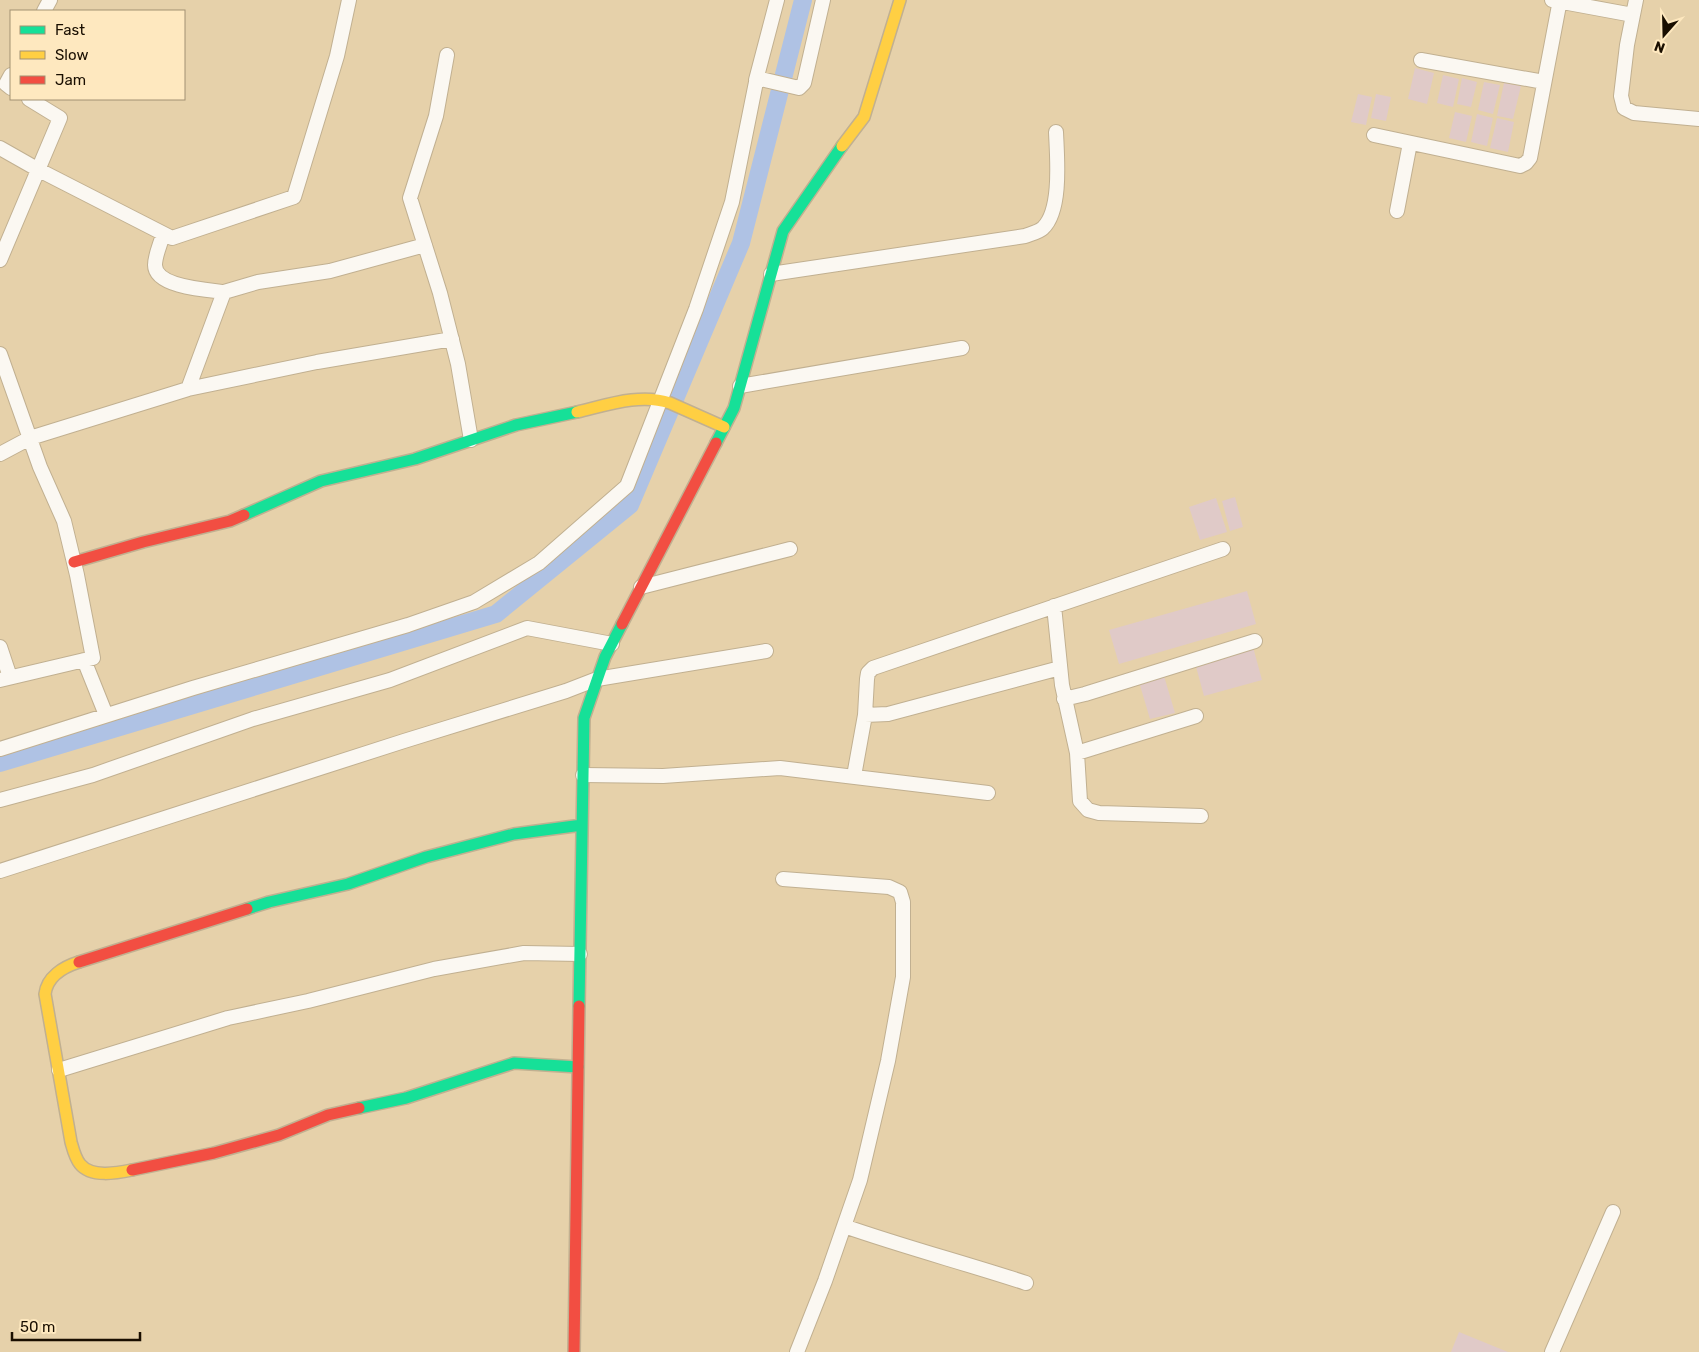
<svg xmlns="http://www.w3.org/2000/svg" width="1699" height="1352" font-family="Rubik,sans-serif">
	<rect width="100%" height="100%" fill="#e6d1aa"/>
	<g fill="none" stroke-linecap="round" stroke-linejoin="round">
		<path stroke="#afc2e4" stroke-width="18" d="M0,763l496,-149 134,-109 111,-262 62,-243"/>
	</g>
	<path fill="#e0cac8" d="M1415,68l19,5 -7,31 -19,-5z
		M1443,75l16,4 -6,28 -16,-4z
		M1462,78l15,4 -6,25 -14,-3z
		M1484,82l16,3 -7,29 -15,-4z
		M1504,83l17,3 -8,33 -16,-3z
		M1358,94l14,3 -6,28 -15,-3z
		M1376,94l15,3 -5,24 -15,-3z
		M1455,112l17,4 -6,26 -17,-4z
		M1477,114l16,4 -6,28 -16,-4z
		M1497,118l17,4 -6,30 -18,-4z
		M1235,497l8,30 -13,4 -8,-30z
		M1216,498l11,34 -27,8 -11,-33z
		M1247,591l9,33 -137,40 -10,-34z
		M1253,647l9,33 -58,16 -9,-33z
		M1164,676l11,37 -25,6 -11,-37z
		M1459,1332l49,20h-57z"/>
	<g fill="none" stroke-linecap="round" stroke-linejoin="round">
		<defs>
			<path id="street" d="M1552,0l81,15
				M1636,0l-9,45 -6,51 3,12 10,5 65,6
				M44,11l6,-11
				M447,55l-11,61 -26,82 30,95 18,71 13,76
				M1421,60l123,22
				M11,75l-5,9 5,4
				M758,80h-2l21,-80
				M1374,135l146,31 6,-3 4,-5 30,-158
				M0,148l37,21 135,69 122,-41 43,-141 12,-56
				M1397,211l13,-68
				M163,234c-2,9 -8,21 -8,31 0,22 52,25 69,27
				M0,260l60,-142 -31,-19
				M771,274l254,-38c5,-2 14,-4 18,-8 19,-18 14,-71 13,-96
				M0,354l40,113 24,54 13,54 16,83 -93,22
				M740,386l222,-38
				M188,389l129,-27 135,-23
				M0,454l30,-16 158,-49 36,-97 34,-10 72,-11 95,-26
				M641,587l149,-38
				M1054,606l8,79 15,68 3,48 8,9 11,3 102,3
				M0,647l10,30
				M84,660l22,55
				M1064,699l21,-5 170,-53
				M865,715l23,-1 172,-46
				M0,749l193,-61 215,-63 66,-23 65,-39 88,-77 69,-177 36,-107 24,-120 5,-3 38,9 5,-5 19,-83
				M1077,753l119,-37
				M583,775l80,1 117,-8 208,25
				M854,776l11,-61 2,-36 1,-6 5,-5 350,-119
				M0,800l93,-25 160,-56 137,-39 137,-52 85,16
				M0,871l404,-130 162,-50 31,-12 169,-28
				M783,879l106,8 11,5 3,10v75l-15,84 -28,119 -35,101 -28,71
				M59,1070l169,-52 80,-17 126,-32 90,-16 56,1
				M844,1226c60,21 121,37 182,57
				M1552,1352l61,-140"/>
			<path id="fast" d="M716,443l18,-35 49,-177 59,-85
				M244,515l77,-34 94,-22 101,-34 61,-13
				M247,909l22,-7 79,-18 78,-27 88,-23 68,-9
				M579,1006l5,-288 21,-61 17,-33
				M359,1108l47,-10 108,-35 64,4"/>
			<path id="slow" d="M842,146l22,-29 36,-117
				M577,412c30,-7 63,-19 93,-9l54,24
				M79,962c-16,5 -32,15 -34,32l26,148c2,7 4,16 9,22 11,14 37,9 52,6"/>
			<path id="jam" d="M74,562l69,-20 87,-21 14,-6
				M622,624l94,-181
				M79,962l168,-53
				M132,1170l82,-17 65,-18 49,-20 31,-7
				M574,1352l5,-346"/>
		</defs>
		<use href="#street" stroke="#c1b091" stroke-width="16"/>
		<use href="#fast" stroke="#c1b091" stroke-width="14"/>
		<use href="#slow" stroke="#c1b091" stroke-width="14"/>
		<use href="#jam" stroke="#c1b091" stroke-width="14"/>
		<use href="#street" stroke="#fbf8f2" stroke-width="14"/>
		<use href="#fast" stroke="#16e098" stroke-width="11"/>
		<use href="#slow" stroke="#ffcf43" stroke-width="11"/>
		<use href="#jam" stroke="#f24e42" stroke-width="11"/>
	</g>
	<rect x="10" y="10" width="175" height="90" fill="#fee8bf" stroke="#a29173"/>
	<rect x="20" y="26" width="25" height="8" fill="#16e098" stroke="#a29173"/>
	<text x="55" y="35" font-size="15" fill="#190e00">Fast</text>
	<rect x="20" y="51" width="25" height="8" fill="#ffcf43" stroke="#a29173"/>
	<text x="55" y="60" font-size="15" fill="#190e00">Slow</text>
	<rect x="20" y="76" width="25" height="8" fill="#f24e42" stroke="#a29173"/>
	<text x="55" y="85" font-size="15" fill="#190e00">Jam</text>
	<g transform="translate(1664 35) rotate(200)" stroke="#fee8bf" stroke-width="4" paint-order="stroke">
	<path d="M0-4L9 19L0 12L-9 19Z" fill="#190e00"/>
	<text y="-8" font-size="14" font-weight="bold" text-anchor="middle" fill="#190e00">N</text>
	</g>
	<path d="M12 1332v8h128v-8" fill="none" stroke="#190e00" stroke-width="2.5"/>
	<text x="20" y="1332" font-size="15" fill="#190e00" stroke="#fee8bf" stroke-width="4" paint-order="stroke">50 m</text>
</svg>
